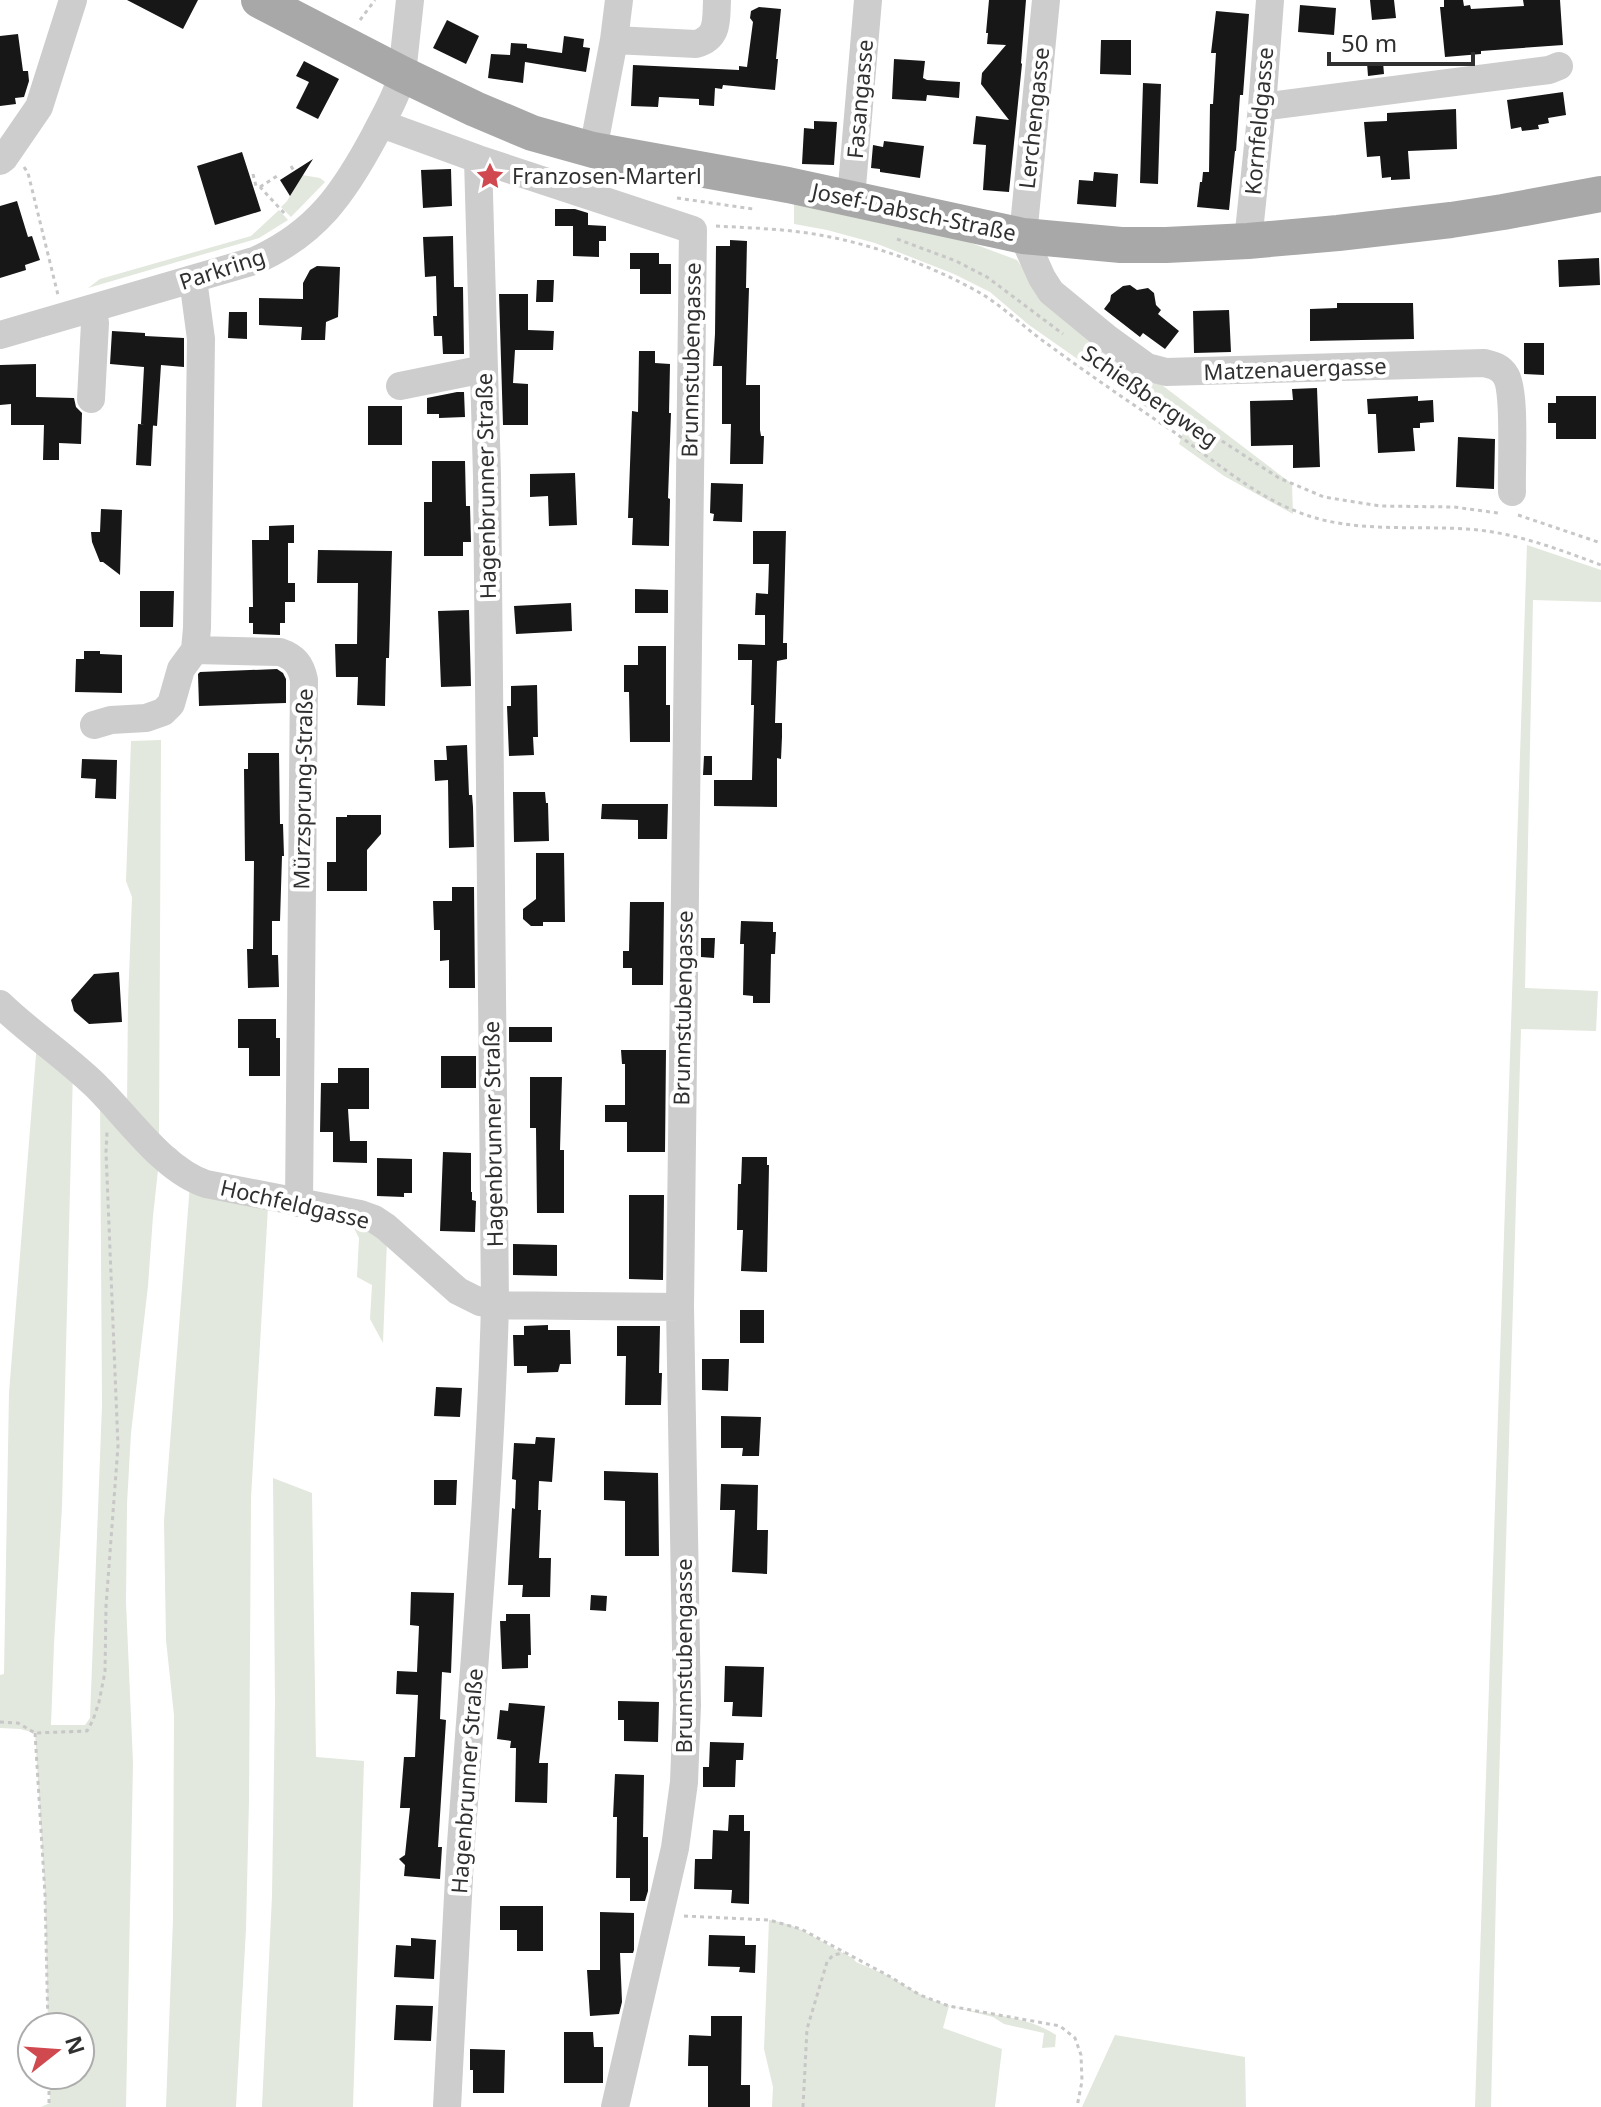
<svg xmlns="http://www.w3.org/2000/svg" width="1601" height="2107" font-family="'Noto Sans',sans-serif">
	<rect width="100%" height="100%" fill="#fff"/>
	<path fill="#e2e8dd" d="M302,175l18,3 5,4 -34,35 -10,-10 6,-6z
		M794,194l145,37 78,29 24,33 251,191 1,30 -69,-38 -45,-32 4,-11 -154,-108 -39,-33 -36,-18 -79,-31 -48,-13 -33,-6z
		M279,210l9,10 -29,18 -171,50 12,-9 151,-43z
		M1527,545l74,25v32l-68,-2 -8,388 73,3 -2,40 -75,-2 -24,823 -6,255h-16z
		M161,740l-2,400 17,9 13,18 -62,-56 1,-109 4,-105 -6,-16 5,-140z
		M37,1042l36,28 -11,437 -8,137 -3,81h34l5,-7 12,-313 -2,-307 59,63 -6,55 -5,70 -17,147 -4,71 -1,98 7,161 -7,344h-85l9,-4 -1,-28h31v-48h-32l-3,-132 -10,-162 -15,-4 -20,-1v-53l4,-1 5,-281z
		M190,1184l78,23 -17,291 -2,302 -3,129 -10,178h-70l7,-188 1,-204 -8,-75 -2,-119z
		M317,1214l29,6 41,20 -4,103 -13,-24 2,-34 -15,-8 2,-39 -6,-12 -35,-6z
		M273,1478l39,15 4,264 48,4 -11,346h-91l10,-211 3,-195z
		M769,1920c32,4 55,25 84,38l3,4c11,5 23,9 34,15 19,11 35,22 57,28 35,10 77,9 109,30l-1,12 -13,1 2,-15 -40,-9 -11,-7 -44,-11 -6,22 59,21 -7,58h-223l1,-20 -9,-38z
		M1115,2035l130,22 1,50h-164z"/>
	<path fill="#171717" d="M127,0h71l-15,29z
		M989,0h37l-5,63 1,1 -13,128 -26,-2 3,-45 -13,-1 3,-28 33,4 -28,-36 1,-11 24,-28 -19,-1 1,-11h-2z
		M1370,0h24l2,18 -24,2z
		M1444,0h19l1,6 6,-1 1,4 53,-3 -1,-6h37l3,45 -82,6v3l-36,3 -5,-50h4z
		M1300,5l36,3 -2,27 -36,-3z
		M759,7l22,2 -5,50h2l-3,31 -52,-5 -1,4 -7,-1 -1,18 -15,-1v-6l-40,-2 -1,10 -27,-1 2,-41 106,5v-4l8,1 6,-45 -3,-4 1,-7z
		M1216,11l33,3 -6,81h-3l-4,56h-1l-6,59 -32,-3 3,-25h2l1,-10h6l1,-68h3l3,-51h-5z
		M447,20l32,16 -13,28 -33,-16z
		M18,34l5,37h5l1,10 -5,16 -9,1 1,6 -16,2v-70z
		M564,36l20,3 -1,8 7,1 -4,24 -61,-10 -2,21 -35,-5 3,-24 19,1 1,-12 16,1v4l35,5z
		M1101,40h30v35l-31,-1z
		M894,59l31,2 -2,17 4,2 33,2 -1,16 -32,-3 -1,6 -34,-2z
		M304,61l35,18 -21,40 -22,-11 13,-26 -13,-6z
		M1383,62l1,12 -16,2 -1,-13z
		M1143,83l18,1 -3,100 -18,-1z
		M1563,92l3,23 -18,3 1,5 -11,2 1,4 -17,2 -1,-4 -10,2 -4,-29z
		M1456,109l1,40 -49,2 2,28 -19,1v-3l-9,1 -2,-22 -13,1 -3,-35 23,-1v-8z
		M814,121l23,1 -3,43 -32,-1 2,-36 10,1z
		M884,141l40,5 -4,32 -40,-6v-3l-9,-1 2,-23 10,2z
		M242,152l19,59 -46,14 -18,-59z
		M313,159l-23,37 -10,-16z
		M451,169l1,37 -29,2 -2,-38z
		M1094,172l24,2 -2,33 -39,-3 2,-24 14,1z
		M17,201l11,36 4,-1 8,24 -15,5 1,5 -26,8v-72z
		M555,209h20l13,4v12l18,1v15h-7v16l-26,-1v-30h-18z
		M453,236l1,51h9l1,67h-21l-1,-18h-8l-1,-20h4l-1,-40 -11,1 -2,-40z
		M730,240l17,1 -1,47h3l-3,97h14v45l1,6h3l-1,28h-33l1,-40h-9v-58h-9l2,-32 1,-88h14z
		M630,253h29v11h12v30h-31v-25h-10z
		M1599,258l1,27 -41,2 -1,-27z
		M317,266l23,1 -2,50 -12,5 -1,18h-24l1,-13 -43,-2v-27l44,1v-16l7,-13z
		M537,280h17l-1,22h-17z
		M1130,285l7,5 11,-2 6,5 2,12 5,5 -3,4 21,17 -14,18 -22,-16 -3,4 -36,-28 6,-8 1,-6 12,-9z
		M499,294h29v36l26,1 -1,19h-38l-2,33 15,1v41h-25z
		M1337,303h76l1,36 -104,2v-32l27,-1z
		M1229,310l2,42 -37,1 -1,-42z
		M229,312h18v27l-19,-1z
		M112,331l33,2v3l39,2v29l-23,-2 -4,61 -16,-2 3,-57 -34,-3z
		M1524,343h20v32l-20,-1z
		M639,351h16v12l15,1 -1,49h2l-3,85 2,1 -1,47 -37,-1 1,-27h-5l4,-107 6,1z
		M36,364v33l38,1 2,9 6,6 -1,31 -22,-1v17h-16l1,-35h-33v-21l-11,1v-40z
		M1317,388l3,79 -27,1v-23l-42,1 -1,-45 43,-1 -1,-11z
		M457,392h7l1,25 -26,1v-4h-12v-16z
		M1418,396v5l15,-1 1,22 -14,1v5h-7l2,23 -37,2 -2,-39h-8l-1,-15z
		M1556,396h40v43h-40v-16h-8v-20h8z
		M368,406h34v39h-34z
		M138,424l15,1 -2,41 -15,-1z
		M1458,437l37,2 -1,50 -38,-2z
		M432,461h33l1,45h4l1,36h-8v14h-39v-54h8z
		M575,473l2,52 -28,1 -1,-30 -18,1v-23z
		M711,483l32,1 -1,38 -29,-1 1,-7 -4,-1z
		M101,509l21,1 -2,65 -17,-13h-3l-8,-20 -1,-10h9z
		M294,525v18h-6v40h7v19h-10v21h-5v12l-27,-1v-11h-4v-16h4l-1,-67h17v-14z
		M753,531h33l-3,112h4v16l-10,2 -2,62h7v14l-1,22 -4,-1v49l-63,-1v-26h38l2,-75h-3l1,-45h-14v-16l27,1v-30h-10l1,-22 12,1 1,-30h-16z
		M318,550l74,1 -3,107h-3l-1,48 -28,-1 1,-28h-22l-1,-33h22l1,-61h-41z
		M635,589l33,1v23h-33z
		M140,591h34l-1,36h-33z
		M571,603l1,28 -56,3 -2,-28z
		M469,610l2,76 -30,1 -3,-76z
		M638,646h28v59h4v37h-40l-1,-50h-5v-27h14z
		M84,651h16v3l22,1v38l-47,-1 1,-33h8z
		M277,669l6,4 3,6v24l-87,3 -1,-32 2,-2z
		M537,685l1,52h-5l1,18 -25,1 -2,-50h4v-20z
		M467,745l2,50h3l1,12 1,40 -25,1 -1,-68 -13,1 -1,-21h13l-1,-14z
		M248,753h31l1,71h3l1,32h-2l-2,65h-8v34h6l1,32 -31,1 -1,-39h6l1,-88h-9l-1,-92h4z
		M704,756h8v19h-9z
		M82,759l35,1 -1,39 -21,-1 1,-19 -15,-1z
		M513,792h32l1,11h2l1,38 -35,1z
		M602,804h66l-1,35h-29v-19l-37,-1z
		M347,815h34v19l-14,16v41h-40v-29h9v-45h11z
		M536,853h28l1,69h-22v4h-12l-8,-7v-10l13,-10z
		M452,887h22l1,101h-26v-28l-9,1v-31h-6l-1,-29h19z
		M630,902h34l-1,83h-31v-17h-9v-17h6z
		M741,921l32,1v10h3l-1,22h-4l-1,49h-17v-7l-10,-1 1,-51h-4z
		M701,938h14l-1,20 -13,-1z
		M119,972l3,50 -33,2 -15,-13 -3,-11 23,-26z
		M238,1019h38v19h4v38h-31v-28h-11z
		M509,1027h43v15h-43z
		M621,1050h45l-1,102h-38v-30h-22v-17h20v-41h-3z
		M441,1056h35v32h-35z
		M338,1068h31v41h-21l2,32h17v22l-34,-1v-30h-13l1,-49h17z
		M530,1077h32l-2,73h4v63h-27l-1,-85h-6z
		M443,1152l28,1v39h1v8l4,1 -1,31 -35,-1z
		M742,1157h25v8h2l-2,107 -26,-1 2,-41h-6l1,-46h3z
		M377,1158l35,1v34h-8v4l-27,-1z
		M629,1195h35l-1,85 -34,-1z
		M513,1244l44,1v31l-44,-1z
		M740,1310h24v33h-24z
		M548,1325v5h22l1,34h-11l-2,8 -31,1v-7h-13l-1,-31h11v-9z
		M617,1326h43l-1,47h3l-1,32h-36l1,-49h-9z
		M702,1359h27l-1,32 -26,-1z
		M436,1387l26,1 -2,29 -26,-1z
		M721,1416l40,1 -2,39h-17l1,-8h-22z
		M536,1437l19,1 -3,44 -13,-1 -1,29h3l-2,48h12l-1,39h-28l1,-12h-15l4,-77 3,1 1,-29 -4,-1 2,-36 21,1z
		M604,1471l54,2 1,83h-34v-55l-21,-1z
		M434,1480h23l-1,25h-22z
		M721,1484l37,1 -1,45h11l-1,44 -35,-2 3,-62h-15z
		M411,1592l43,1 -3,80 -9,-1 -2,47 6,1 -8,127h4l-2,32 -36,-3 1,-11 -6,-6 6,-4 5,-47h-10l4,-51h11l3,-62 -22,-1 1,-23 20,1 2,-46 -9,-1z
		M591,1595l16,1 -1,15 -16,-1z
		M506,1614h24l1,41h-3v13l-26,1 -2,-48h6z
		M725,1666l39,1 -2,50 -30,-1 1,-14h-9z
		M618,1701l41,1 -1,40 -34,-1v-21h-6z
		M509,1703l36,3 -6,57h9l-1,40 -32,-1 1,-54h-6l1,-7 -14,-2 3,-29 8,1z
		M710,1742l34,1 -1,17h-7l-1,27h-32v-20h6z
		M615,1774l29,1 -1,62h5v54l-3,10h-15v-23h-14l1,-61h-4z
		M729,1815h15v16h6l-1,73 -18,-1 1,-13 -38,-1 1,-30h17l1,-29 15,1z
		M500,1906h43v45h-26v-21h-17z
		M600,1912l34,1v37l-1,3h-13l2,49 -3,12 -29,2 -3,-46h13z
		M709,1935l36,1v9h11l-1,28 -16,-1 1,-5 -32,-1z
		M411,1938l25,2 -2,39 -40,-2 2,-32 15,1z
		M396,2005l37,1 -2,35 -37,-1z
		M711,2016h31l-1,69h9v22h-42v-41h-20l1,-31 22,1z
		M564,2032h29l1,15h9v36h-39z
		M470,2049l35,1 -1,43h-31v-23h-3z"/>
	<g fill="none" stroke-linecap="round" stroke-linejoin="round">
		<path stroke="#c7c7c7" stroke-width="3" stroke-dasharray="4 4" stroke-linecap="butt" d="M360,20l15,-20
			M291,166l3,5
			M24,167l4,6 30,122
			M253,174l3,12 4,1 25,27
			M260,187l17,-11
			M677,198l76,11
			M716,226c36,2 74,3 109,10 49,9 104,29 148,53 27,14 49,37 73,54 41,30 83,59 125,87 40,28 82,65 127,82 57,23 121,12 181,18 42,5 82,20 122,35
			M897,239l59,22 31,16 76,57
			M1148,393l131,85 45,19 56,9 74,1 44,6
			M1518,515l83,28
			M0,1722l18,1 17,10 52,-2 6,-11 6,-18 6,-30 1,-66 12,-160 -12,-294 1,-20
			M35,1733l10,162 3,132
			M684,1916l85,4 32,9 88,47 31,19 29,11 111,20 15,12 6,17 1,26 -5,26
			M49,2075v32
			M803,2107l4,-78 20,-67 6,-7 11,-2"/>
		<path stroke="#cdcdcd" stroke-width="28" d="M1046,0l-23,236 19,42 9,14 56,46 40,29 19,5 318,-9c9,2 17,4 22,13 10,17 5,93 6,116
			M614,40l82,4c23,-6 20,-24 21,-44
			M1262,107l287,-37 10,-4
			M382,124l96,35 215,71 -13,1077 7,398 -3,77 -9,66 -60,259
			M593,150l21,-110 5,-40
			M0,161l4,-3 35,-51 34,-107
			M851,198l17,-198
			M1248,241l14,-134 8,-107
			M193,279l8,60 -4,289 -2,22
			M0,335l254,-74c62,-27 90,-68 121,-126 10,-20 22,-39 27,-61l8,-74
			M400,386l84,-17
			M91,399l4,-76 -2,-14
			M195,650l85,2c15,5 21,13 24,28l-5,523
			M94,725l17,-5 35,-2 17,-6 8,-8 10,-35 14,-19
			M0,1004c30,29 65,52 95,81 32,31 68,85 111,99l154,30 14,5 12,8 72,64 22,11 15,3 185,2
			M447,2107c5,-83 8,-166 13,-249 13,-185 30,-368 35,-553l-8,-829 -9,-317"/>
		<path stroke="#a8a8a8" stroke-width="36" d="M259,0l143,74 73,35 57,24 61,17 195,35 235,51 98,9h45l82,-4 90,-8 113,-13 52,-8 98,-18"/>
	</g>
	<defs>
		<symbol id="sight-bare" viewBox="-9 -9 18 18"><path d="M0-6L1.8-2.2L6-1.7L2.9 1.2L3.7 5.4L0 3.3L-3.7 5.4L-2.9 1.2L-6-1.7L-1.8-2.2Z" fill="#cf494f" stroke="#fff" stroke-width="2.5" paint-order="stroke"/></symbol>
	</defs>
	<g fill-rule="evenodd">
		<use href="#sight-bare" x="470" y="156" width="40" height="40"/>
	</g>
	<g text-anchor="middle" stroke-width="8" stroke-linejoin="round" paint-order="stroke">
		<g font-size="22" fill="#303030" stroke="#fff">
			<text transform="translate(860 99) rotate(-85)" y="8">Fasangasse</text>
			<text transform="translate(1034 118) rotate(-84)" y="8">Lerchengasse</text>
			<text transform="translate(1259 121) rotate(-85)" y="8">Kornfeldgasse</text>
			<text transform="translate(914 212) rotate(12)" y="8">Josef-Dabsch-Straße</text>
			<text transform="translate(222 269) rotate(-18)" y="8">Parkring</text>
			<text transform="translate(691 360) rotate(-89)" y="8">Brunnstubengasse</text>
			<text transform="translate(1295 369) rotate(-2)" y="8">Matzenauergasse</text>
			<text transform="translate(1150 396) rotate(35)" y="8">Schießbergweg</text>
			<text transform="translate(486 486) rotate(-91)" y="8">Hagenbrunner Straße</text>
			<text transform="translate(303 789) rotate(-89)" y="8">Mürzsprung-Straße</text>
			<text transform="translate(683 1008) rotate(-89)" y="8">Brunnstubengasse</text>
			<text transform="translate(493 1134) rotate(-91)" y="8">Hagenbrunner Straße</text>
			<text transform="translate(295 1204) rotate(13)" y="8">Hochfeldgasse</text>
			<text transform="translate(684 1656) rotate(-90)" y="8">Brunnstubengasse</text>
			<text transform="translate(467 1781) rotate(-86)" y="8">Hagenbrunner Straße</text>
		</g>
		<g font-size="22" fill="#303030" stroke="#fff" text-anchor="start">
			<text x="512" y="184">Franzosen-Marterl</text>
		</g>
	</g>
	<g transform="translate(56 2051) rotate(73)"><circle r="38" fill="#ffffff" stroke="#acacac" stroke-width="2"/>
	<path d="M0-6L14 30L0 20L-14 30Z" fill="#cf494f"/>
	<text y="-12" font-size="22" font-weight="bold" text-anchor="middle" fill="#303030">N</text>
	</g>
	<path d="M1329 52v12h144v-12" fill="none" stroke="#303030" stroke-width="4"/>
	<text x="1341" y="52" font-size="24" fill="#303030" stroke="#ffffff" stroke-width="6" paint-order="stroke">50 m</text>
</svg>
